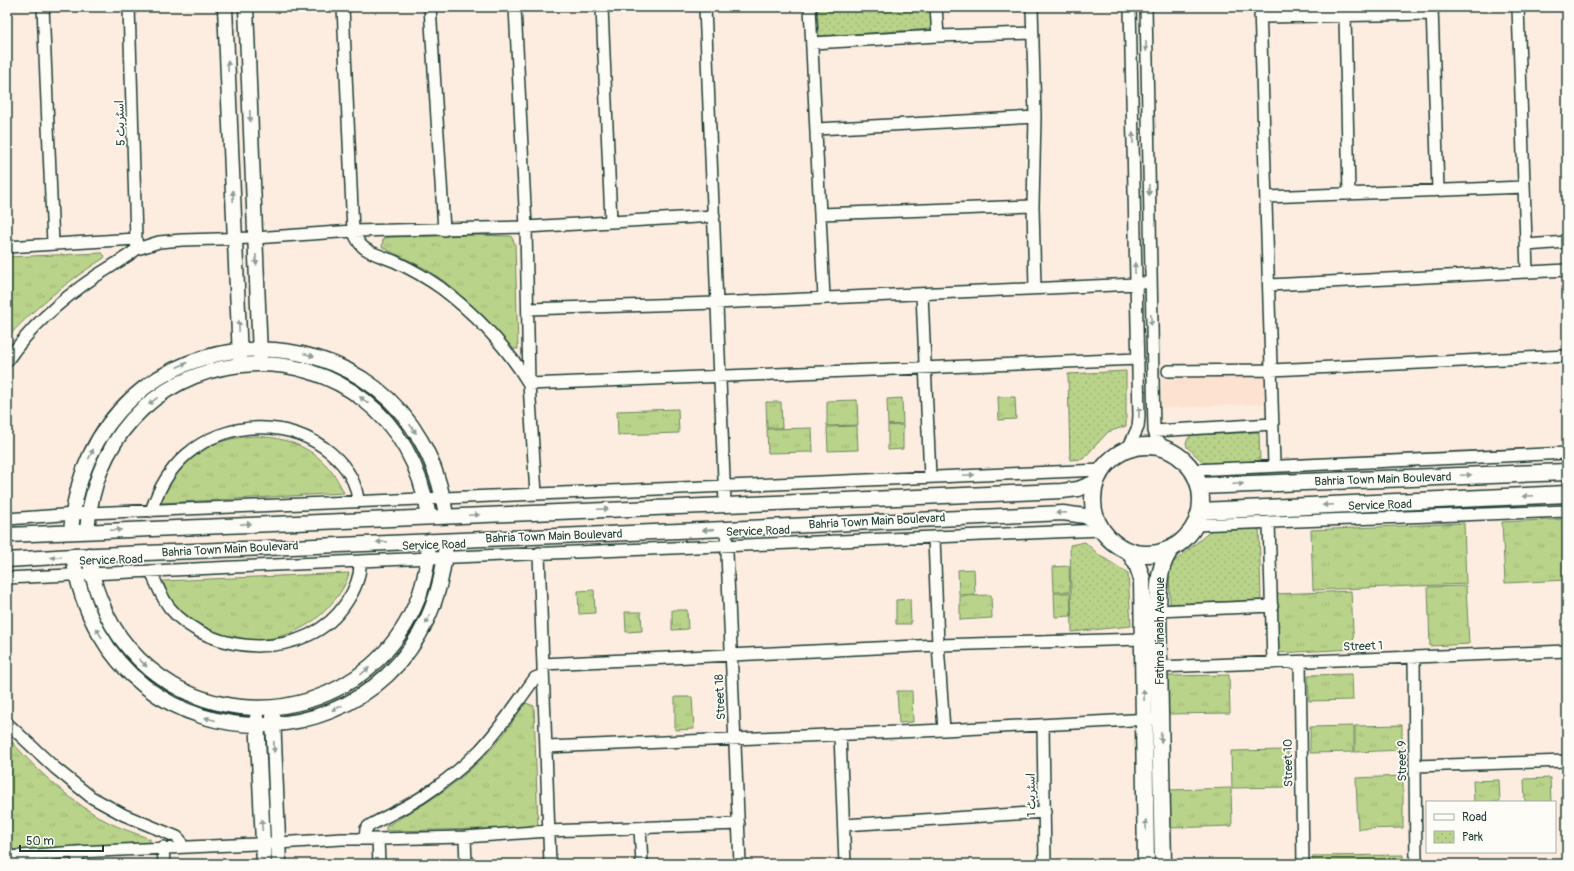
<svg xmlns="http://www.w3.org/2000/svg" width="1574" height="871" font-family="Pangolin,'Playpen Sans Arabic',sans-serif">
	<defs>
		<pattern id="grass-tufts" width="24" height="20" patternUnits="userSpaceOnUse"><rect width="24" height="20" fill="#bad38a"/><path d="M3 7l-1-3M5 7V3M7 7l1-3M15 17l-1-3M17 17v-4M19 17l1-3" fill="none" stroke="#9fb678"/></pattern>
		<pattern id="park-dots" width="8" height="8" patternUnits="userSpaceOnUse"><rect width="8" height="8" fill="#bad38a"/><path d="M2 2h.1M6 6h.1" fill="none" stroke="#9fb678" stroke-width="1.8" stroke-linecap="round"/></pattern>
	</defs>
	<rect width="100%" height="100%" fill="#fdede1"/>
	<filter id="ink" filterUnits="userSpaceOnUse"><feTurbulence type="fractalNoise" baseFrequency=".025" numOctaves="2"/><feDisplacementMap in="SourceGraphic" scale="8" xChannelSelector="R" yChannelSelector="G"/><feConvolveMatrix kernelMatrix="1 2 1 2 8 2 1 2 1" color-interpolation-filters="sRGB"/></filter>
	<g filter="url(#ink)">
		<path fill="#fde2d2" d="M1265,373l2,31 -105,4 -1,-32z"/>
		<path fill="url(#grass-tufts)" stroke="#6c885f" d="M474,235l37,1 4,8 3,105h-7c-24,-26 -48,-55 -77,-75 -17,-11 -35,-18 -52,-27l1,-8 6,-2z
			M102,253l3,3 -1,2c-36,23 -69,49 -97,80v-81z
			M998,397h17l1,22 -17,1z
			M902,398l1,26 -15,1 -1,-26z
			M857,400l1,25 -31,1v-25z
			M766,402h15l1,26h-15z
			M678,409l1,24 -61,2 -1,-24z
			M888,425h15v24l-15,1z
			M857,426l1,24 -30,1 -1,-24z
			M812,428l1,24 -45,1 -1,-24z
			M256,436c40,2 71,18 88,57l-183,10c1,-8 4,-13 9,-20 19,-33 48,-45 86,-47z
			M1567,519v61l-62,3 -3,-61z
			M1464,523l2,61 -153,6 -2,-60z
			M1069,566l1,26h-16l-1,-25z
			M974,569l1,25 -16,1 -1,-25z
			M349,573c-3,12 -9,21 -18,31 -35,43 -103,48 -145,12 -11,-9 -19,-21 -23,-35z
			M1466,586l3,58 -39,2 -2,-59z
			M594,590l1,23 -16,1 -1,-23z
			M1351,591l3,58 -77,4 -3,-59z
			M1054,593h16l1,23 -16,1z
			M991,595l1,23 -32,2v-24z
			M910,599l1,25h-15v-24z
			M672,610h15l1,19 -16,1z
			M625,612h16l1,19 -16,1z
			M1352,674l1,26 -44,1 -1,-26z
			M1229,675l1,38 -62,1 -1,-38z
			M897,691h15l1,31 -14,1z
			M675,697h17l2,32 -19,1z
			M526,703l8,3 4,122 -152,3v-5c40,-21 79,-47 109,-81 12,-13 20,-29 31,-42z
			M1402,725v25l-47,2v-26z
			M1354,726v26l-44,1v-26z
			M7,736c26,31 57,60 92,81 16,10 34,15 51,22v7l-143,4z
			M1288,750l1,37 -57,1 -1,-37z
			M1403,776v52l-45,1 -2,-51z
			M1550,778l1,24h-26l-1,-23z
			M1499,780l1,22h-26l-1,-21z
			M1231,788l1,38 -62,2 -1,-38z
			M1403,855v9h-90v-8z"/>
		<path fill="url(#park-dots)" stroke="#6c885f" d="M817,7h114l1,22 -113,7z
			M1266,7h152v1h-152z
			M1126,371v55l-18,6 -25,27 -13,1 -2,-86z
			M1259,432l1,30 -55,2 -18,-17 -1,-4 3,-6 4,-2z
			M1259,527l2,73 -91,4 -1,-38 44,-37z
			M1085,542l14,13 29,18 3,53 -59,6 -2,-87z"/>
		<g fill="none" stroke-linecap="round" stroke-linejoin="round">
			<defs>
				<path id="minor" d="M43,7l10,237
					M129,7l7,232
					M343,7l10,224c3,6 5,12 10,16 6,6 24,11 33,15 15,7 31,16 45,26 34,26 66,59 88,96l609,-25
					M430,7l14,223
					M515,7l11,220 3,157 7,110
					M602,7l9,215
					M705,7l20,497
					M810,7l14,291
					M936,7l2,29
					M1032,7l3,110 -2,89 2,82
					M1146,7l8,424 2,6 8,11
					M1260,7l14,458
					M1432,7l6,183
					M1518,7l9,265
					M1345,16l4,178
					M1260,17l172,-3
					M812,43l126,-7 95,-3
					M817,129l218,-12
					M1266,197l258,-10
					M821,214l212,-8
					M1526,245l41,-3
					M7,247l129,-8 1,10 22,-7 23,-2 73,-2 98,-7 173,-4 188,-11
					M1269,285l298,-15
					M922,294l8,183
					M528,309l188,-6 420,-19 14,-2
					M7,361c23,-34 55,-62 89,-85 14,-9 28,-17 41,-27
					M1168,371l103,-1 296,-14
					M1154,431l119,-7
					M1128,449l10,-22 1,-11 -9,-409
					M1192,470l375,-17
					M151,511c7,-21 18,-41 35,-56 40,-35 104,-37 145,-2 15,13 26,28 27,49
					M7,519l82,-6 1013,-43
					M1269,522l4,141
					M1194,525l373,-14
					M726,529l14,335
					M934,537l4,108 6,85
					M539,553l11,311
					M151,571c5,13 10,25 18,36 41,51 140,54 177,-4 9,-13 15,-26 14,-42
					M7,578l353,-17 742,-31
					M1158,611l114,-5
					M1414,657l2,207
					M1300,662l3,202
					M543,664l395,-19 204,-6
					M1159,667l408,-16
					M7,723l48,45 36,29 33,18 53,22 3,3 2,6
					M1043,725l2,139
					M840,734l5,130
					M547,747l397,-17 206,-11
					M1415,766l152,-5
					M844,825l201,-13
					M640,828l2,36
					M465,837l1,27
					M365,839l1,-10 3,-3c17,-10 36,-18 53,-29 21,-14 40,-29 57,-46 21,-22 38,-48 56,-73l8,-3
					M378,839l1,25
					M163,847l1,17
					M77,852l1,12
					M7,857l70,-5 201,-9 64,-4h36l87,-2 83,-6 191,-7"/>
				<path id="tertiary" d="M225,7l15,351
					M246,7l14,349
					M87,531c17,-214 308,-226 342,-14
					M71,532c16,-234 342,-247 375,-16
					M7,535l1055,-44 16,-2 18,-7
					M89,555c2,15 5,30 11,44 13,36 40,67 73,86 87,50 199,15 241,-77 10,-21 14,-44 15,-67
					M73,556c35,235 359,220 373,-15
					M7,560l66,-4 653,-27 337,-16 22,3 13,7
					M273,716l6,148
					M257,717l7,147"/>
				<path id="secondary" d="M1093 500a54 54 0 1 1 108 0a54 54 0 1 1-108 0Z
					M1199,486l368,-14
					M1200,511l367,-17
					M1128,550l9,14 5,15 4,285
					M1163,864l-5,-253c1,-23 -1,-45 14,-63"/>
			</defs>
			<use href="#minor" stroke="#1f3d34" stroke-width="14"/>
			<use href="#tertiary" stroke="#1f3d34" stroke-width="17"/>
			<use href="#secondary" stroke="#1f3d34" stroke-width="19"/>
			<use href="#minor" stroke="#fdfcf7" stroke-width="11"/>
			<use href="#tertiary" stroke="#fdfcf7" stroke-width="14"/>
			<use href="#secondary" stroke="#fdfcf7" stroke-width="16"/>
		</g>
		<defs><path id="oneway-solid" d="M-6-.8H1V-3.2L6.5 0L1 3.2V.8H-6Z"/></defs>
		<g fill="#8e9c96">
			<use href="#oneway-solid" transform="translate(1146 46) rotate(89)"/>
			<use href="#oneway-solid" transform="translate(228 66) rotate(-92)"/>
			<use href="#oneway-solid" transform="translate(250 116) rotate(88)"/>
			<use href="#oneway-solid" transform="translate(1133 138) rotate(-91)"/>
			<use href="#oneway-solid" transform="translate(1149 190) rotate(89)"/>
			<use href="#oneway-solid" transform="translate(233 196) rotate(-92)"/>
			<use href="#oneway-solid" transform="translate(256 260) rotate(88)"/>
			<use href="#oneway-solid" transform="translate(1135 268) rotate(-91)"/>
			<use href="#oneway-solid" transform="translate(1151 320) rotate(89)"/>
			<use href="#oneway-solid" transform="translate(239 326) rotate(-92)"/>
			<use href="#oneway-solid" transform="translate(309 355) rotate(16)"/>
			<use href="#oneway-solid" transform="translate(182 365) rotate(-24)"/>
			<use href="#oneway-solid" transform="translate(364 400) rotate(-142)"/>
			<use href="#oneway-solid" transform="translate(153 401) rotate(142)"/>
			<use href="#oneway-solid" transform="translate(1139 412) rotate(-90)"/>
			<use href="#oneway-solid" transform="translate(413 429) rotate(55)"/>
			<use href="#oneway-solid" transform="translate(91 454) rotate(-64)"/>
			<use href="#oneway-solid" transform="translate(969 475) rotate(-2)"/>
			<use href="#oneway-solid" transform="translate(1466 475) rotate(-2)"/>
			<use href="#oneway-solid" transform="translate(1238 484) rotate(-2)"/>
			<use href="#oneway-solid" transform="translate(1528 496) rotate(177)"/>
			<use href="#oneway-solid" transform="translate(1328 505) rotate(177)"/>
			<use href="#oneway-solid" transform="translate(603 509) rotate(-2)"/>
			<use href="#oneway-solid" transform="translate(1061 513) rotate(178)"/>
			<use href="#oneway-solid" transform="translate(474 515) rotate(-2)"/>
			<use href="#oneway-solid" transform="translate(246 524) rotate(-2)"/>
			<use href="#oneway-solid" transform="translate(116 530) rotate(-2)"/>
			<use href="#oneway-solid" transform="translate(708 530) rotate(178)"/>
			<use href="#oneway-solid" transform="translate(382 542) rotate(177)"/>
			<use href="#oneway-solid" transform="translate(56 557) rotate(176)"/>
			<use href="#oneway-solid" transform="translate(428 619) rotate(116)"/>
			<use href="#oneway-solid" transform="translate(99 633) rotate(-120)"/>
			<use href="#oneway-solid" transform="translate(143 663) rotate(43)"/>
			<use href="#oneway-solid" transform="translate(365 671) rotate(-39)"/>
			<use href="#oneway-solid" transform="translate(1144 695) rotate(-92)"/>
			<use href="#oneway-solid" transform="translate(337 708) rotate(155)"/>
			<use href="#oneway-solid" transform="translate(210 719) rotate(-165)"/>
			<use href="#oneway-solid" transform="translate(1161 737) rotate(89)"/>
			<use href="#oneway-solid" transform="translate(274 747) rotate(88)"/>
			<use href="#oneway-solid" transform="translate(262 825) rotate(-93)"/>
			<use href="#oneway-solid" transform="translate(1146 825) rotate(-91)"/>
		</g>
	</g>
	<g text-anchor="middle" stroke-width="3.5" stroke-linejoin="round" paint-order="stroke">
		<g font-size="12" fill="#1f3d34" stroke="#fdfcf7">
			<text transform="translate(120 123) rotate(-92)" y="4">اسٹریٹ 5</text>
			<text transform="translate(1383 479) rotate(-2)" y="4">Bahria Town Main Boulevard</text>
			<text transform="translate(1380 505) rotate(-2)" y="4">Service Road</text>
			<text transform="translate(877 521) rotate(-3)" y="4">Bahria Town Main Boulevard</text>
			<text transform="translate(758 531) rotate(-2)" y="4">Service Road</text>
			<text transform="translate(554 536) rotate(-2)" y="4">Bahria Town Main Boulevard</text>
			<text transform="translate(434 545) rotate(-2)" y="4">Service Road</text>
			<text transform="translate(230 549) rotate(-3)" y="4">Bahria Town Main Boulevard</text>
			<text transform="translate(111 560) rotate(-2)" y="4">Service Road</text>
			<text transform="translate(1160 631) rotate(-90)" y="4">Fatima Jinaah Avenue</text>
			<text transform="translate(1363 646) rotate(-2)" y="4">Street 1</text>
			<text transform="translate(720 697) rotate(-93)" y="4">Street 18</text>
			<text transform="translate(1402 761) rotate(-91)" y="4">Street 9</text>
			<text transform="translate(1288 763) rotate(-91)" y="4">Street 10</text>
			<text transform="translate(1031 795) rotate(-91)" y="4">اسٹریٹ 1</text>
		</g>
	</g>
	<rect width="1574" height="871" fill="none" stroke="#fdfcf7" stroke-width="24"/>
	<rect x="12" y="12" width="1550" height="847" fill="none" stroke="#1f3d34" stroke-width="1.5" filter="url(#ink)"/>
	<rect x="1426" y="801" width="130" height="52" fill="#fdfcf7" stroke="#a4b0a9"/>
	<rect x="1434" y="814" width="20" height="6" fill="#fdfcf7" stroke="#a4b0a9"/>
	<text x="1462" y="821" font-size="12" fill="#1f3d34">Road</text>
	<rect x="1434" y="831" width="20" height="12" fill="url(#park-dots)" stroke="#a4b0a9"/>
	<text x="1462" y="841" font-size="12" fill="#1f3d34">Park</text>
	<path d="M20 845v6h83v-6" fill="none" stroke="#1f3d34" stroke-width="2"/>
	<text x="26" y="845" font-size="12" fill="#1f3d34" stroke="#fdfcf7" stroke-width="3" paint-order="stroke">50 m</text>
</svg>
